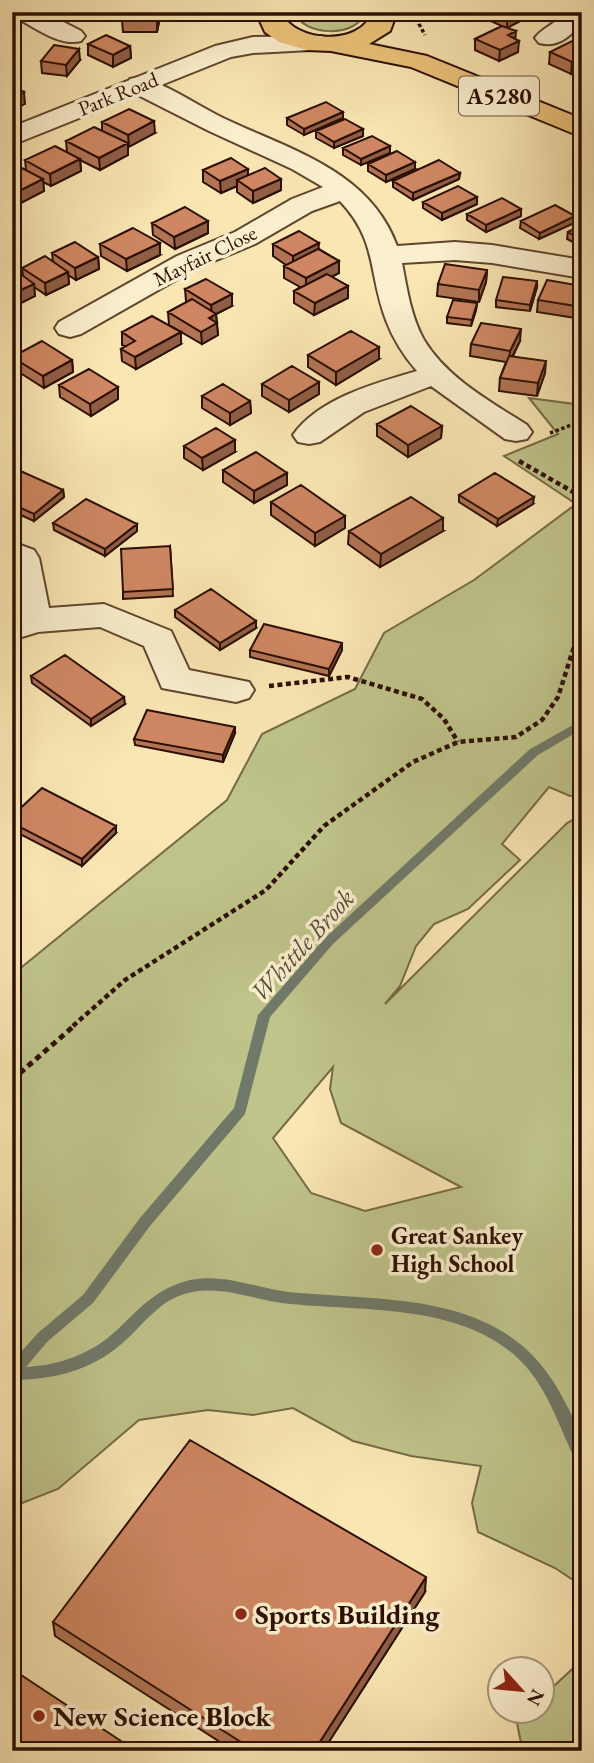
<svg xmlns="http://www.w3.org/2000/svg" width="594" height="1763" font-family="'EB Garamond',serif">
	<rect width="100%" height="100%" fill="#f9e6b3"/>
	<filter id="stains"><feTurbulence type="fractalNoise" baseFrequency=".00286" numOctaves="4"/><feColorMatrix values="0 0 0 0 .2 0 0 0 0 .09 0 0 0 0 .02 0 0 0 .5 -.17"/></filter>
	<radialGradient id="worn" r=".72"><stop offset=".6" stop-color="#630" stop-opacity="0"/><stop offset="1" stop-color="#630" stop-opacity=".3"/></radialGradient>
	<path fill="#bfc48b" stroke="#766a46" stroke-width="2" fill-rule="evenodd" d="M296,12h68c-4,26 -64,25 -68,0z
		M529,398l53,7v389l-12,2 -21,-9 -47,57 18,16 -52,49 -34,15 -18,22 -16,40 -15,18 182,-181 15,-8v771l-27,-18 -77,-36 -6,-29 9,-37 -70,-10 -58,-15 -60,-33 -40,7 -45,-5 -69,10 -81,69 -46,18v-532l215,-175 35,-66 93,-45 29,-56 90,-53 102,-76 -72,-48 54,-22zM333,1067l-3,22 11,34 120,64 -96,24 -54,-18 -38,-55z
		M582,1660v91h-56l-4,-3 -6,-30 9,-7 17,-1v-13z"/>
	<g fill="none" stroke-linecap="round" stroke-linejoin="round">
		<path fill="#70796a" fill-rule="evenodd" d="M582,720v9l-44,26 -205,189 -63,73 -25,97 -95,112 -57,77 -45,38 -22,26c35,-2 65,-13 91,-37 23,-22 40,-42 73,-50 34,-7 66,8 99,12 99,10 214,-2 270,99 8,15 18,32 22,48 2,8 1,18 1,27l-5,-2c-14,-29 -24,-60 -42,-86 -54,-76 -163,-66 -244,-74 -37,-3 -73,-22 -110,-9 -22,8 -36,27 -53,43 -32,31 -72,42 -116,42v-18l26,-29 45,-38 57,-77 94,-110 24,-93 67,-77 205,-189z"/>
		<defs>
			<path id="minor" d="M12,12h32l37,19 4,5 -4,5c-21,6 -47,-14 -66,-24z
				M569,13l9,3 4,5c-11,15 -23,27 -43,22l-4,-5c7,-10 18,-12 25,-22z
				M139,77c28,7 56,27 82,40 66,32 148,52 176,129l58,-4 37,3 90,15v18l-90,-15 -37,-3 -53,3c5,26 9,54 22,77 23,38 67,62 103,85l5,7 -5,7 -11,2 -11,-2 -74,-53 -67,26 -44,30 -11,2 -11,-2 -5,-7c26,-37 83,-52 124,-64 -13,-15 -24,-32 -31,-51 -18,-47 -8,-79 -46,-119l-28,10 -57,33 -58,24 -116,66 -11,3 -11,-3 -4,-6 4,-6 118,-66 58,-24 57,-33 31,-12 -31,-18 -83,-38 -79,-40 -4,-6 4,-6z
				M12,542l22,8 5,8 10,50 55,-4 67,27 18,39 60,12 5,8 -5,8 -13,4 -74,-14 -18,-42 -44,-19 -62,5 -26,8v-24l4,-1 -4,-19z"/>
			<path id="tertiary" d="M321,36l9,3 4,5 -4,5 -77,4 -22,4 -219,88v-18l203,-81 38,-9z"/>
			<path id="primary" d="M256,12h25c13,31 80,35 91,0h25l-7,19 -21,13 58,12 155,63v18l-171,-70 -80,-16 -24,-1 -28,-8 -14,-10z"/>
		</defs>
		<use href="#minor" stroke="#5f452e" stroke-width="4"/>
		<use href="#tertiary" stroke="#5f452e" stroke-width="4"/>
		<use href="#primary" stroke="#2c0f01" stroke-width="4"/>
		<path stroke="#2c0f01" stroke-width="3.5" stroke-dasharray="3.5 2.5" stroke-linecap="butt" d="M420,12l-1,12 6,11
			M550,433l32,-12"/>
		<path stroke="#2c0f01" stroke-width="4.5" stroke-dasharray="5 3.5" stroke-linecap="butt" d="M519,461l63,36
			M269,686l79,-9 74,22 22,20 14,23
			M73,1026l52,-46 141,-90 58,-64 89,-64 45,-20 58,-5 26,-17 16,-23 24,-75"/>
		<path stroke="#2c0f01" stroke-width="5" stroke-dasharray="6 4.5" stroke-linecap="butt" d="M12,1080l63,-55"/>
		<use href="#minor" fill="#fbefce" fill-rule="evenodd"/>
		<use href="#tertiary" fill="#fbefce" fill-rule="evenodd"/>
		<use href="#primary" fill="#ecc37a" fill-rule="evenodd"/>
	</g>
	<path fill="#b17454" stroke="#2c0f01" stroke-width="2" d="M161,12l-4,20h-34l-1,-12z
		M482,12h41l-1,8 -15,8 8,11 3,13 -19,9 -24,-11v-11l27,-13 -20,-9z
		M88,44l42,2 1,12 -18,9 -25,-12z
		M582,46v22l-11,6 -22,-10 1,-12z
		M80,60l-13,16 -25,-3 -1,-12z
		M343,112v6l-39,17 -17,-10v-7z
		M102,122l53,11 -27,13v9l-28,15 -20,-10 1,11 -30,15 -8,-4 1,9 -25,13 -7,-3v-34l14,3 -1,-10 42,-8 -1,-11 36,-10z
		M316,131l47,5 -29,12 -18,-10z
		M343,148l47,5 -29,12 -18,-10z
		M368,164l47,5 -29,13 -18,-11z
		M248,169v6l33,4v11l-28,13 -16,-11v-6l-16,7 -18,-11v-12z
		M460,173l-1,6 -46,21 -20,-13v-6z
		M423,202l54,2 -35,16 -19,-12z
		M467,214l54,2 -35,16 -19,-12z
		M208,221v12l-33,16 -22,-14 -1,-12z
		M521,221l53,2 -35,16 -19,-11z
		M582,225v22l-15,-8 1,-7z
		M100,244l60,11 -33,16 -26,-15z
		M273,244l46,5 20,12v12l-7,4 16,9v12l-34,17 -20,-12v-12l6,-4 -16,-9v-12l2,-1 -13,-9z
		M52,253l46,4 1,12 -23,11 -8,-5 1,9 -23,11 -12,-8 1,9 -22,11 10,-31 -1,-8 31,-6z
		M487,270l-1,12 -7,20 -42,-6 1,-12z
		M582,286v33l-45,-7 1,-12z
		M537,287l-7,24 -34,-4v-7z
		M185,289l47,17 -16,8 2,21 -16,9 -33,-19 -1,-13 19,-10 -1,-1z
		M477,303l-1,7 -5,16 -24,-3v-6z
		M122,332l59,12 -45,25 -14,-8 -1,-12 4,-3 -3,-1z
		M520,341l-7,15 32,17 -8,23 -38,-5 1,-13 6,-16 -36,-6 1,-12z
		M308,355l71,4 -43,26 -28,-18z
		M12,357l60,3 1,12 -29,16 -30,-19z
		M319,382v12l-30,18 -27,-16v-12z
		M59,385l59,2v12l-27,17 -31,-19z
		M202,396l48,5 1,12 -21,12 -28,-17z
		M377,424l65,2 -1,12 -33,19 -31,-21z
		M184,446l51,6 -32,18 -19,-12z
		M223,470l64,3v12l-33,18 -31,-21z
		M12,472l51,18 1,7 -30,24 -22,-10z
		M459,495l74,9 -36,22 -38,-24z
		M271,502l74,14v12l-30,18 -44,-31z
		M53,523l84,1v7l-32,25 -51,-26z
		M349,531h94l-63,36 -32,-23z
		M170,546l3,50 -50,3v-7z
		M175,610l81,18 -36,22 -45,-33z
		M342,643v7l-13,26 -79,-19v-7z
		M31,676l94,28 -34,22 -59,-43z
		M235,733l-12,29 -88,-17 -1,-6z
		M12,816l104,17 -34,33 -70,-36z
		M425,1592l-102,159h-89l-179,-115 -2,-14z"/>
	<path fill="#905e45" stroke="#2c0f01" stroke-width="2" d="M158,12h3l-4,20v-11z
		M516,12h7l-1,8 -15,8v-11z
		M516,31l-1,12 4,-2 -1,11 -19,9 1,-11 8,-15z
		M130,46l1,12 -18,9v-12z
		M79,49l1,11 -13,16 -1,-11z
		M582,57v11l-11,6 1,-12z
		M24,92l1,12 -13,6v-12z
		M343,112v6l-39,17v-6z
		M154,121l1,12 -26,14 -1,-12z
		M363,129v7l-29,12v-6z
		M128,143v12l-28,15 -1,-12z
		M390,146v7l-29,12v-6z
		M80,159l1,12 -30,15 -1,-12z
		M415,162v7l-29,13v-7z
		M248,169v12l-11,-1v6l-16,7 -1,-12z
		M460,173l-1,6 -46,21v-7z
		M43,179l1,12 -25,13 -2,-12z
		M281,179v11l-28,13v-12z
		M477,197v7l-35,16v-7z
		M521,209v7l-35,16v-7z
		M575,216l-1,7 -35,16 1,-6z
		M208,221v12l-33,16 -1,-12z
		M160,243v12l-33,16 -1,-12z
		M319,243l-1,12 -25,13v-12z
		M98,257l1,12 -23,11 -1,-12z
		M339,261v12l-33,17v-12z
		M487,270l-1,12 -7,20v-12z
		M68,272l1,12 -23,11 -1,-12z
		M537,281v6l-7,24v-6z
		M34,284l1,12 -22,11 -1,-13z
		M348,286v12l-34,17 1,-12z
		M232,294v12l-16,8 2,21 -16,9 -1,-12 8,-14 3,-1 -1,-12z
		M477,303l-1,7 -5,16 1,-6z
		M521,329l-1,12 -11,22 1,-12z
		M181,332v12l-45,25 -1,-12z
		M379,347v12l-43,26v-13z
		M72,360l1,12 -29,16 -1,-12z
		M546,361l-1,12 -8,23 1,-13z
		M319,382v12l-30,18v-12z
		M118,387v12l-27,17 -1,-12z
		M250,401l1,12 -21,12v-12z
		M442,426l-1,12 -33,19v-12z
		M235,440v12l-32,18 -1,-12z
		M287,473v12l-33,18v-12z
		M63,490l1,7 -30,24v-7z
		M534,497l-1,7 -36,22 1,-7z
		M345,516v12l-30,18v-13z
		M443,518v13l-63,36 1,-13z
		M137,524v7l-32,25v-7z
		M256,621v7l-36,22v-7z
		M342,643v7l-13,26v-7z
		M124,697l1,7 -34,22v-7z
		M235,727v6l-12,29v-7z
		M20,775l1,6 -9,6v-8z
		M116,826v7l-34,33v-7z
		M426,1577l-1,15 -102,159h-9z
		M124,1743l1,8h-6z"/>
	<path fill="#ce8762" stroke="#2c0f01" stroke-width="2" d="M124,12h34l-1,9 -35,-1z
		M498,12h18l-9,5z
		M502,26l14,5 -8,4 11,6 -19,9 -25,-11z
		M106,35l24,11 -17,9 -25,-11z
		M572,41l10,5v11l-10,5 -22,-10z
		M54,45l25,4 -13,16 -25,-4z
		M12,86l12,6 -12,6z
		M326,102l17,10 -39,17 -17,-11z
		M129,109l25,12 -26,14 -26,-13z
		M345,119l18,10 -29,13 -18,-11z
		M94,127l34,16 -29,15 -33,-17z
		M372,136l18,10 -29,13 -18,-11z
		M55,146l25,13 -30,15 -25,-14z
		M397,151l18,11 -29,13 -18,-11z
		M231,158l17,11 -28,12 -17,-11z
		M439,160l21,13 -47,20 -20,-12z
		M16,165l27,14 -26,13 -5,-2v-23z
		M265,168l16,11 -28,12 -16,-11z
		M458,186l19,11 -35,16 -19,-11z
		M502,198l19,11 -35,16 -19,-11z
		M555,205l20,11 -35,17 -19,-12z
		M185,207l23,14 -34,16 -22,-14z
		M582,225v15l-14,-8z
		M133,228l27,15 -34,16 -26,-15z
		M299,231l20,12 -26,13 -20,-12z
		M75,242l23,15 -23,11 -23,-15z
		M318,249l21,12 -33,17 -22,-12z
		M45,256l23,16 -23,11 -23,-15z
		M445,264l42,6 -8,20 -41,-6z
		M14,269l20,15 -22,10v-24z
		M327,274l21,12 -33,17 -21,-12z
		M503,277l34,4 -7,24 -34,-5z
		M206,279l26,15 -21,11 -26,-16z
		M547,280l35,6v21l-44,-7z
		M192,299l24,15 -7,4 8,5 -16,9 -33,-20z
		M453,300l24,3 -5,17 -25,-3z
		M152,316l29,16 -46,25 -14,-8 14,-8 -13,-9z
		M481,323l40,6 -11,22 -39,-7z
		M351,331l28,16 -43,25 -28,-17z
		M42,341l30,19 -29,16 -31,-19z
		M509,356l37,5 -8,22 -38,-5z
		M292,366l27,16 -30,18 -27,-16z
		M89,369l29,18 -28,17 -31,-19z
		M223,384l27,17 -20,12 -28,-17z
		M411,406l31,20 -34,19 -31,-21z
		M216,428l19,12 -33,18 -18,-12z
		M256,452l31,21 -33,18 -31,-21z
		M16,469l47,21 -29,24 -22,-10v-32z
		M495,473l39,24 -36,22 -39,-24z
		M301,485l44,31 -30,17 -44,-31z
		M411,497l32,21 -62,36 -32,-23z
		M86,499l51,25 -32,25 -52,-26z
		M170,546l3,43 -50,3 -2,-43z
		M211,589l45,32 -36,22 -45,-33z
		M264,624l78,19 -13,26 -79,-19z
		M65,655l59,42 -33,22 -60,-43z
		M147,710l88,17 -12,28 -89,-16z
		M12,767l8,8 -8,4z
		M42,788l74,38 -34,33 -70,-36v-7z
		M190,1440l236,137 -112,174h-59l-202,-129z
		M12,1669l112,74 -5,8h-107z"/>
	<g fill="#8f2418" stroke="#fbefce" stroke-width="2.5">
		<circle cx="377" cy="1250" r="7"/>
		<circle cx="241" cy="1614" r="7"/>
		<circle cx="39" cy="1716" r="7"/>
	</g>
	<g text-anchor="middle" stroke-width="7" stroke-linejoin="round" paint-order="stroke">
		<g font-size="21" fill="#2c0f01" stroke="#fbefce">
			<text transform="translate(118 94) rotate(-22)" y="7">Park Road</text>
			<text transform="translate(205 256) rotate(-26)" y="7">Mayfair Close</text>
		</g>
		<rect fill="#fbefce" stroke="#6a523e" stroke-width="2" x="459" y="76.5" width="80" height="39" rx="5"/>
		<g font-size="23" font-weight="bold" fill="#2c0f01">
			<text x="499" y="104">A5280</text>
		</g>
		<g font-size="24" font-weight="bold" fill="#2c0f01" stroke="#fbefce" text-anchor="start">
			<text x="391" y="1244">Great Sankey<tspan x="391" dy="28">High School</tspan></text>
		</g>
		<g font-size="26" font-style="italic" fill="#544d3e" stroke="#fbefce">
			<text transform="translate(302 945) rotate(-48)" y="9">Whittle Brook</text>
		</g>
		<g font-size="28" font-weight="bold" fill="#2c0f01" stroke="#fbefce" text-anchor="start">
			<text x="255" y="1624">Sports Building</text>
			<text x="53" y="1726">New Science Block</text>
		</g>
	</g>
	<rect width="594" height="1763" fill="none" stroke="#f9e6b3" stroke-width="42"/>
	<rect x="14" y="14" width="566" height="1735" fill="none" stroke="#2c0f01" stroke-width="3.5"/>
	<rect x="21" y="21" width="552" height="1721" fill="none" stroke="#2c0f01" stroke-width="2"/>
	<g transform="translate(521 1690) rotate(117)"><circle r="33" fill="#fbefce" stroke="#a8957c" stroke-width="2"/>
	<path d="M0-5L12 26L0 18L-12 26Z" fill="#8f2418"/>
	<text y="-10" font-size="19" font-weight="bold" text-anchor="middle" fill="#2c0f01">N</text>
	</g>
	<rect width="100%" height="100%" filter="url(#stains)"/>
	<rect width="100%" height="100%" fill="url(#worn)"/>
</svg>
